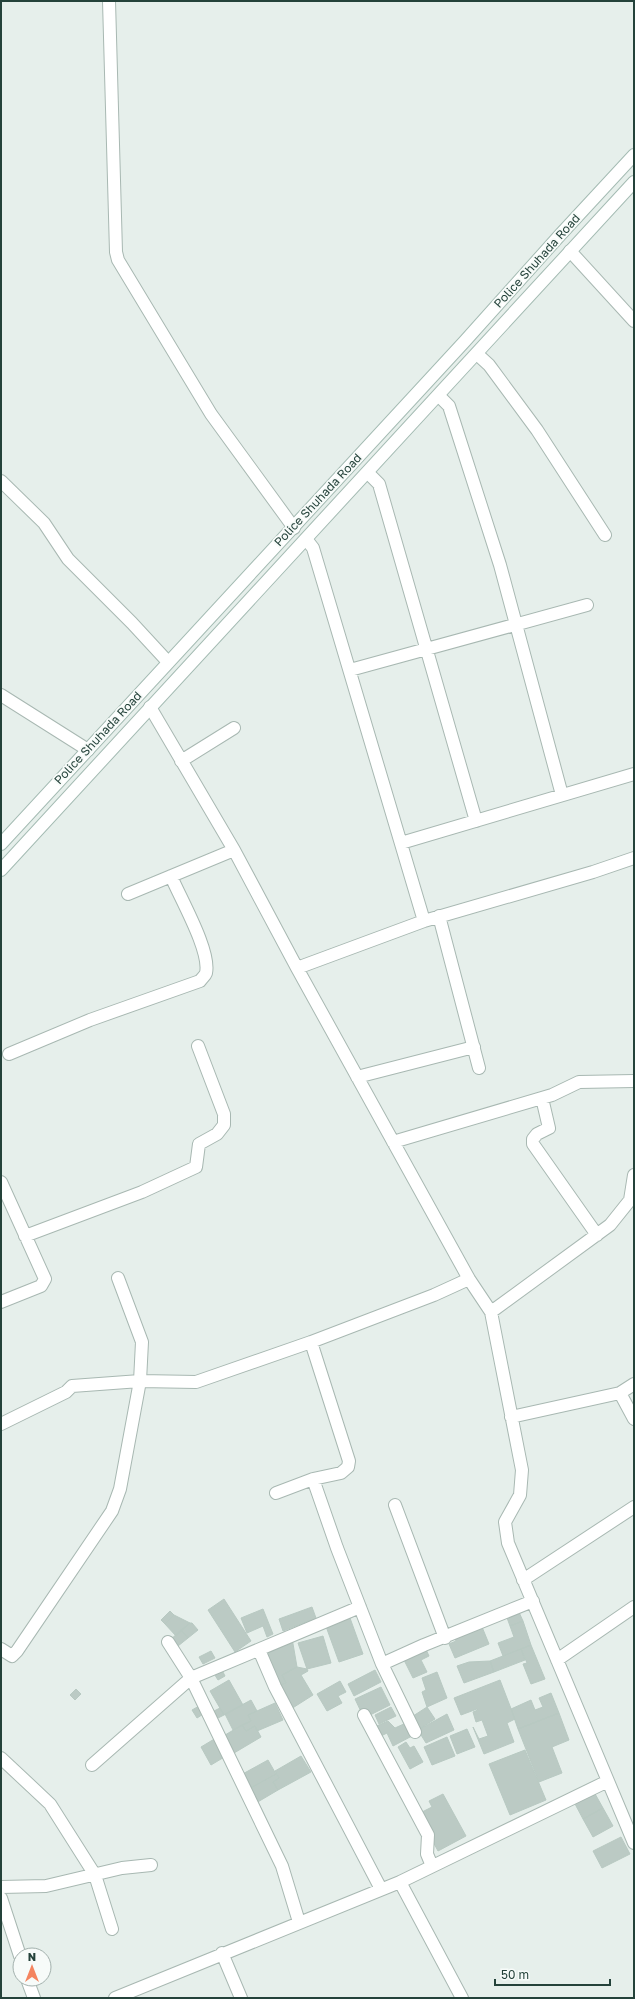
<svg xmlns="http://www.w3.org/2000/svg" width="635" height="1999" font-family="'Golos Text',sans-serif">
	<rect width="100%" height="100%" fill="#e6efeb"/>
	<path fill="#bbcac4" stroke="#b8c9c2" d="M224,1599l27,42 -16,11 -27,-42z
		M312,1607l4,11 -33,13 -4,-12z
		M263,1609l10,25 -6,3 -4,-11 -16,7 -6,-15z
		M518,1610l5,11 -13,5 -4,-11z
		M170,1611l4,4 -9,9 -4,-4z
		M174,1615l16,8 -14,13 -11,-12z
		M350,1618l13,36 -24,8 -15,-41 11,2z
		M523,1621l8,24 -28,11 -5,-13 16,-6 -4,-11z
		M480,1622l9,22 -34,14 -6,-14 7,-3 -3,-7z
		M190,1623h2l6,7 -10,8 -7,-8z
		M181,1630l7,8 -15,12 -5,-8z
		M323,1636l8,27 -24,6 -9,-26z
		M292,1638l5,29 -15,8 4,8 -6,2 -16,-33z
		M424,1645l5,11 -8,4 6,12 -14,6 -11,-22z
		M531,1645l14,34 -14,5 -8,-20 4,-1 -6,-14z
		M521,1649l4,11 -31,12 -4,-11z
		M211,1651l4,7 -12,6 -4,-7z
		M490,1661l4,11 -30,11 -7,-17 12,-4z
		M297,1667l10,2 1,2 -7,4 12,20 -22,14 -11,-24 6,-2 -4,-8z
		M221,1668l4,8 -7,4 -5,-8z
		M375,1670l6,12 -27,14 -6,-12z
		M437,1672l10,26 -20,9 -5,-15 4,-2 -4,-12z
		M229,1680l14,25 -19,10 -14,-24z
		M500,1680l15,39 -8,4 7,19 -30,12 -11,-27 6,12 9,-3 -6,-16 -6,2 -3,-10 5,-2 -1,-1 -16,6 -7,-17z
		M340,1681l6,11 -8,4 4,7 -15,8 -10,-17z
		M381,1687l9,18 -26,13 -9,-19z
		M76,1689l5,5 -6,6 -5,-5z
		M551,1693l8,20 -41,16 -7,-20 20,-9 4,10 8,-3 -4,-9z
		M251,1700l6,11 -9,4 3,6 -18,9 -8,-16z
		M275,1703l8,17 -26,11 -2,-5 -9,5 -4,-6 9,-4 -3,-6z
		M201,1705l4,8 -8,5 -5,-8z
		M391,1707l5,9 -17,8 -4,-9z
		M427,1707l8,12 -17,11 -8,-12z
		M220,1708l4,7 -12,6 -4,-7z
		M559,1713l10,27 -17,7 10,26 -23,9 -21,-53z
		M447,1714l7,16 -28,13 -8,-13z
		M388,1721l7,7 11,-5 6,13 -19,10 -6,-13 -10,5 -5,-10z
		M242,1725l4,6 9,-5 6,11 -32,19 -9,-18z
		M467,1729l8,18 -18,7 -7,-18z
		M447,1737l8,19 -23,9 -8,-18z
		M216,1738l10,18 -15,9 -10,-18z
		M406,1742l4,6 4,-2 9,16 -13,7 -12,-22z
		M525,1750l21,50 -36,15 -21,-51z
		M301,1756l10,16 -33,18 -5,-8 6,-4 -4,-7z
		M268,1760l8,14 -29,16 -8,-14z
		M276,1774l3,4 -6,4 5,8 -22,13 -9,-13z
		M594,1792l9,16 -20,11 -9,-17z
		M443,1794l23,42 -28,15 -20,-37 14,-7 -3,-6z
		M603,1808l10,18 -20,11 -10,-18z
		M621,1837l9,17 -28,14 -9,-17z"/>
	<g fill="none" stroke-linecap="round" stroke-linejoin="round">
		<defs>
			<path id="street" d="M109,1l7,251 2,8 93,154 83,114
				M570,251l64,70
				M477,354l12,11 48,65 68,105
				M439,396l10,10 51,159 62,230
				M368,473l11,11 97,337
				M1,481l43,42 24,36 64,64 36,39
				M306,539l7,9 111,373
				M350,670l237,-65
				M1,695l87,55
				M150,707l84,143 63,118 172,311 22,33 31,158 -2,25 -15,27 3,21 126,300
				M181,761l53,-33
				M401,843l233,-69
				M128,894l106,-44
				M439,916l40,152
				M297,968l127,-47 169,-49 41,-14
				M9,1054l81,-34 110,-39c2,-3 5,-5 6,-8 5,-22 -26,-75 -35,-97
				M357,1077l117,-30
				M542,1098l7,30 -12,6 -4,5v5l64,91
				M393,1142l159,-47 27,-13 55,-1
				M1,1182l44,97 -4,7 -40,16
				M25,1236l117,-44 54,-25 3,-23 18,-10 7,-9v-11l-26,-68
				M491,1312l119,-87 20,-25 4,-25
				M620,1393l14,26
				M511,1417l109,-24 14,-9
				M1,1424l65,-32 6,-6 68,-5 56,1 115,-40 123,-47 35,-16
				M313,1479l24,69 45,116 33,68
				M276,1493l37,-14 28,-6 7,-6 1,-6 -38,-119
				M395,1505l50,133
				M523,1580l111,-73
				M168,1642l23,36 91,188 17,56
				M1,1649l11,7 5,-5 95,-140 8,-22 20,-108 2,-39 -24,-64
				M259,1650l16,37 106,202
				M557,1660l77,-53
				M382,1664l42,-19 109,-44
				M364,1715l64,120 -1,19 5,12
				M1,1758l49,46 45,71 17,54
				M92,1765l99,-87 169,-71
				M400,1882l62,116
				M1,1887l45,-1 76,-18 29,-3
				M1,1898l19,58
				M222,1953l19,45
				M27,1979l7,19
				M115,1998l285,-116 208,-101"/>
			<path id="secondary" d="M1,844l464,-503 95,-106 74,-80
				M1,870l633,-688"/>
		</defs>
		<use href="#street" stroke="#a8b8b2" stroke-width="14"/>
		<use href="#secondary" stroke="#a4bbb3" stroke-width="14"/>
		<use href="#street" stroke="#fff" stroke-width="12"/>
		<use href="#secondary" stroke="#fff" stroke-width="12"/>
	</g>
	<g text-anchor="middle" stroke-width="3.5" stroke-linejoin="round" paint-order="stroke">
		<g font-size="12" fill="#24423a" stroke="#f7fbf9">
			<text transform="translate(537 261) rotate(-48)" y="4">Police Shuhada Road</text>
			<text transform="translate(318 500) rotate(-47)" y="4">Police Shuhada Road</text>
			<text transform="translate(98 738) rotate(-47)" y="4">Police Shuhada Road</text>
		</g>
	</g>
	<rect width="635" height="1999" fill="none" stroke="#24423a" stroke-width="4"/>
	<g transform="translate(32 1967)"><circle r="19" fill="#f7fbf9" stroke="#a3b1ad"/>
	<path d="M0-3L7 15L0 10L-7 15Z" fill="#f4845f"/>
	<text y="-6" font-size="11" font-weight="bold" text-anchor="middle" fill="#24423a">N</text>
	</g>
	<path d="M495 1979v6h115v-6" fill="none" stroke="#24423a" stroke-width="2"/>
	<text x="501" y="1979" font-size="12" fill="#24423a" stroke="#f7fbf9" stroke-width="3" paint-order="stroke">50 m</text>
</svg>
